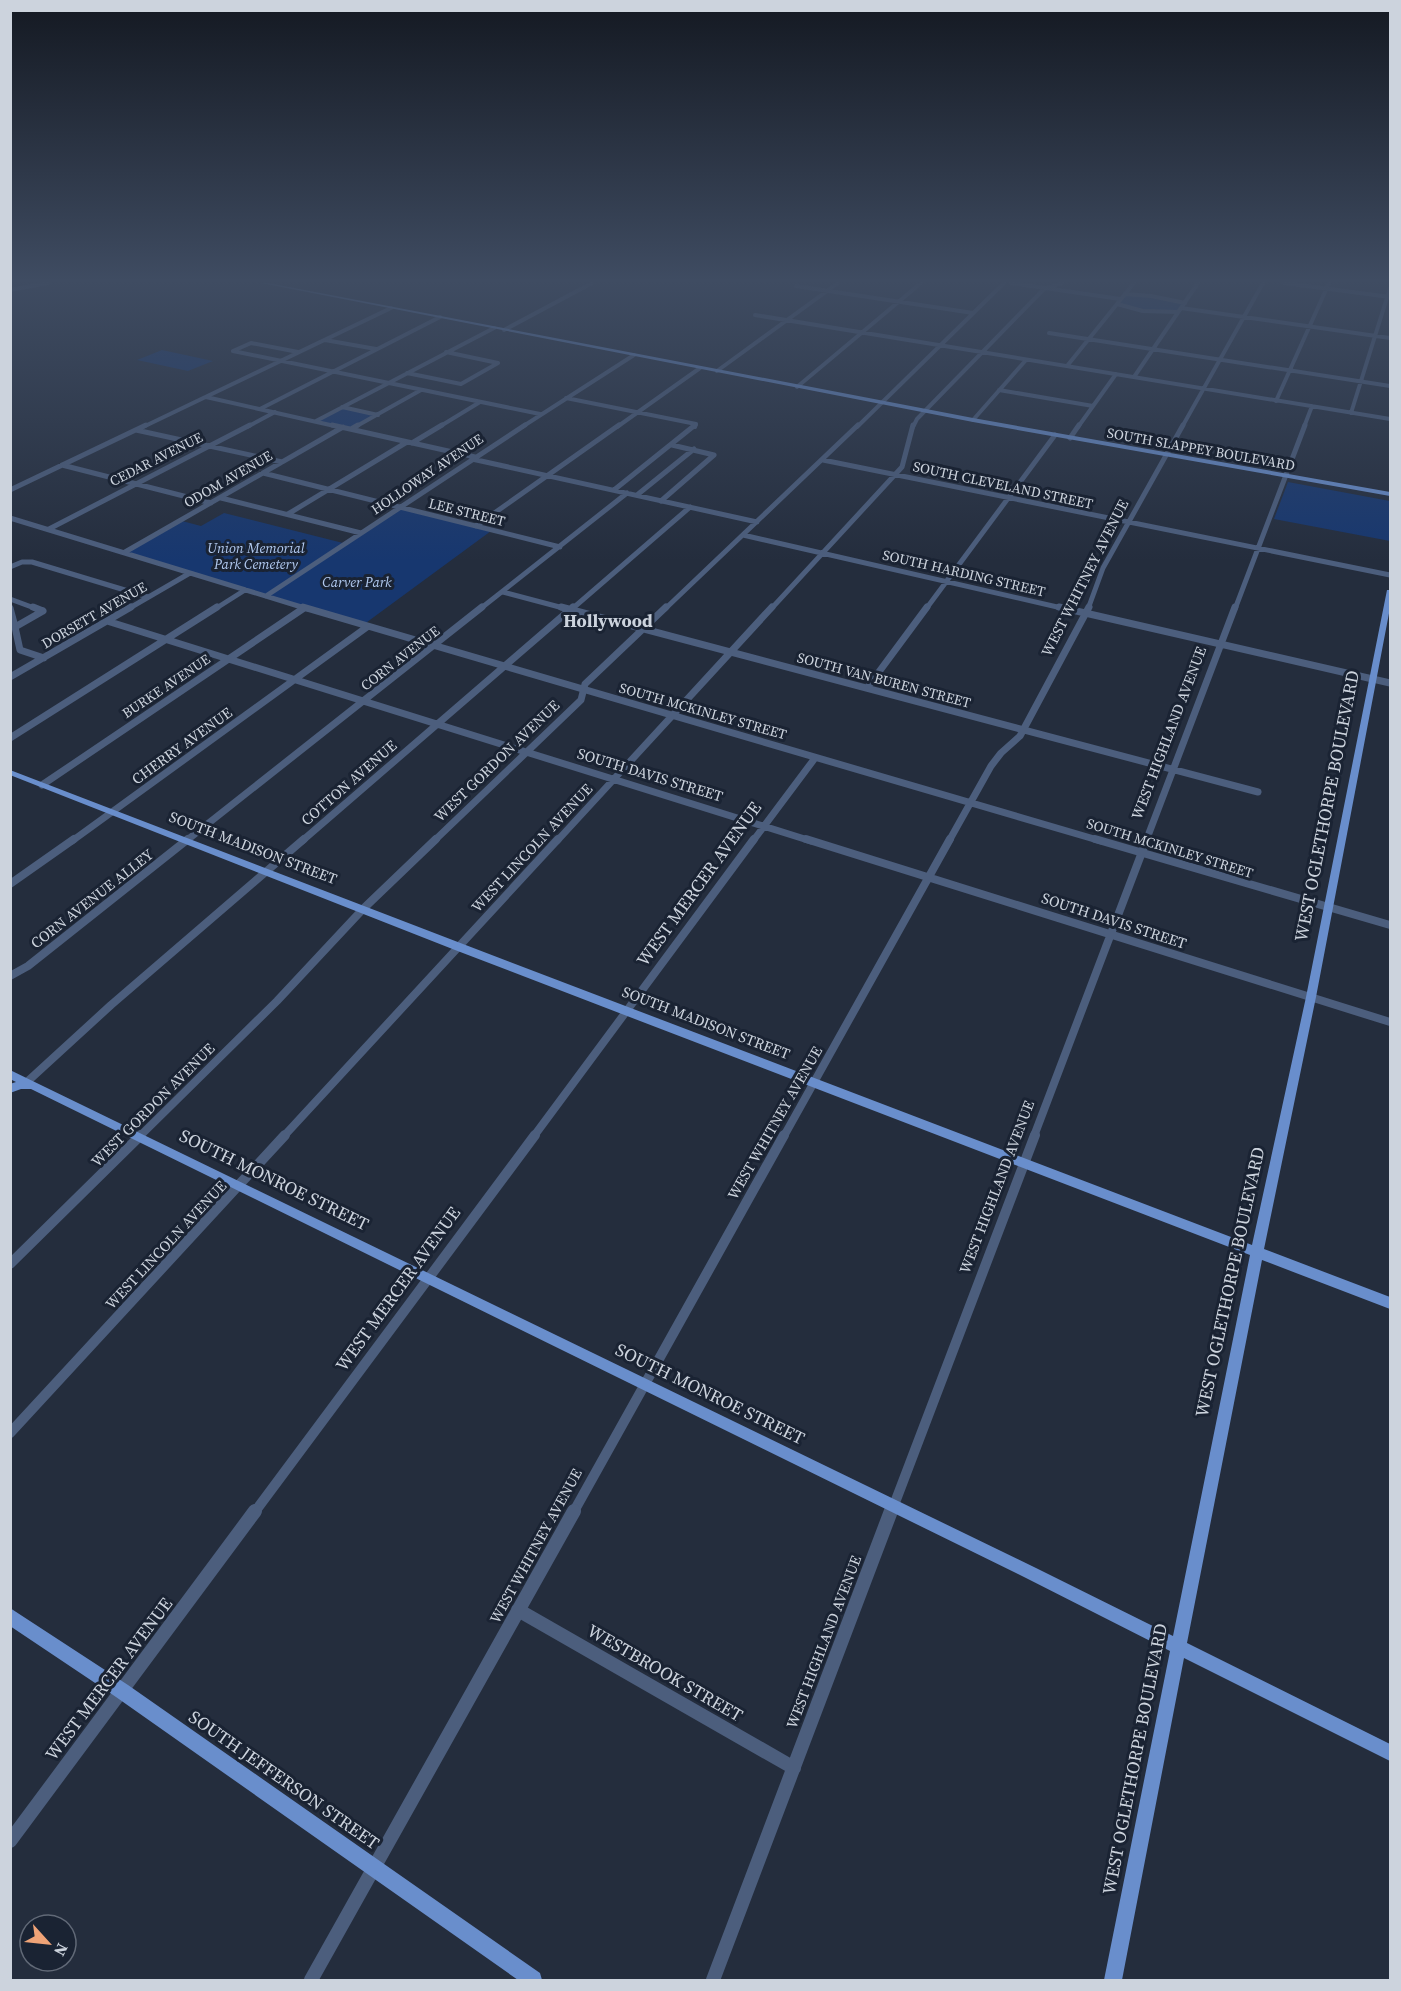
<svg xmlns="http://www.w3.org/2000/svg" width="1401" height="1991" font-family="'Source Serif 4',serif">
	<rect width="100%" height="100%" fill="#242d3d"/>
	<path fill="#17376f" d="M1125,294l59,9 -6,9 -35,-2 -25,-6z
		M162,350l51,11 -25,10 -51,-11z
		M343,408l34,7 -26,14 -34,-8z
		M1288,482l102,19v40l-116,-22z
		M400,508l91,23 -128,94 -95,-29z
		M224,513l119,30 -78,52 -138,-43 55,-31 19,5z"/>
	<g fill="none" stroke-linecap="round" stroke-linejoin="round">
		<path stroke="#4c5e7d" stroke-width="4" d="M1011,283l109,16
			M1284,283l106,14
			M796,286l177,27
			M10,290l38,-7
			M1125,294l26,2 34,7
			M1117,304l26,7 35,1
			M1181,308l209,30
			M755,315l635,104
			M504,330l88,-47
			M1049,333l341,53
			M325,340l51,9
			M233,351l307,63
			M233,351l18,-8 47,9
			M1067,366l67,-83
			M717,371l121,-88
			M407,373l54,11 37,-21 -52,-11
			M1134,377l64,-94
			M797,387l124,-104
			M999,390l94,16
			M206,397l133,30
			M566,398l130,26 -1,3
			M1276,401l53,-118
			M342,407l36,8
			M260,409l180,-92
			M1351,413l39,-125
			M973,420l53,-60
			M316,421l178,-93
			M143,427l248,-119
			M247,427l28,-15
			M355,427l66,-37
			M439,427l41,-25
			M522,427l112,-72
			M617,427l83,-59
			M857,427l147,-144
			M913,427l4,-8 127,-130 18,-6
			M1078,427l38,-53
			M1182,427l81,-144
			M1304,427l8,-21"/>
		<path stroke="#4c5e7d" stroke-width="5" d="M332,425l143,32
			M351,429l7,-4
			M136,430l146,32
			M1070,438l9,-13
			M412,443l30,-18
			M472,459l285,63
			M823,460l567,115
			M62,465l149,38
			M263,473l297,74
			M10,490l136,-65
			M614,490l81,-65
			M637,495l57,-46
			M221,498l140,35
			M661,501l53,-46 -42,-10
			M288,514l119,-72
			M10,518l298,91
			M476,526l143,-101
			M49,529l201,-104
			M743,535l323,74
			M125,552l218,-125
			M10,567l12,-5h10l116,35
			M503,592l64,17
			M266,596l259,-171
			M10,599l27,10
			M128,609l62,-36
			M215,609l30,-19
			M480,609l147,-116
			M572,609l118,-102
			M665,609l193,-184
			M771,609l131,-142 11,-42
			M926,609l129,-174
			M1088,609l15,-41 80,-143
			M1235,609l70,-184"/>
		<path stroke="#4c5e7d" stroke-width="7" d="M33,607l10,4
			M303,607l798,234
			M561,607l697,185
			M1059,607l331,76
			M10,608l5,19 28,-16
			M107,621l704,220
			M15,627l5,23 24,8
			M10,677l121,-70
			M867,688l60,-81
			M10,738l207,-131
			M42,785l262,-177
			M72,841l295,-214
			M186,841l296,-234
			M302,841l271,-234
			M434,841l147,-141 4,-16 81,-77
			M557,841l215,-234
			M753,841l62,-83
			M949,841l42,-75 10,-13 19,-17 69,-129
			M1146,841l89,-234"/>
		<path stroke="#4c5e7d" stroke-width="8" d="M806,839l584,183
			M1095,839l295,86
			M10,884l64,-45
			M10,976l18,-10 160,-127
			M28,1081l83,-76 193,-166
			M140,1136l137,-135 86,-92 73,-70
			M284,1136l274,-297
			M534,1136l220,-297
			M784,1136l166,-297
			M1034,1136l113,-297"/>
		<path stroke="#4c5e7d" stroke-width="10" d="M10,1264l131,-129
			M10,1433l275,-298
			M254,1513l281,-378
			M573,1513l211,-378
			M891,1513l144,-378"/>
		<path stroke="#4c5e7d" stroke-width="14" d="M518,1610l276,158
			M10,1841l245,-330
			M311,1980l263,-469
			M713,1980l178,-469"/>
		<path fill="#698ecc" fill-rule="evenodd" d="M261,283h7l705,135 417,74v4l-417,-74z
			M1387,590h3v18l-74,389 -52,252 126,48v12l-128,-49 -75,383 203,101v17l-206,-103 -62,322h-18l66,-329 -144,-73 -995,-489h-10l-11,4v-9l6,-2 -6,-3v-9l1026,498 137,68 77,-381 -795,-305 -445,-175v-5l453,174 789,301 54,-248z
			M10,1608l118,77 412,288 2,7h-24l-402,-283 -106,-71z"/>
	</g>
	<linearGradient id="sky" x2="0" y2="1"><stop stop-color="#141922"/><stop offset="0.5" stop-color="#3f4c62"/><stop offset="1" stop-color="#3f4c62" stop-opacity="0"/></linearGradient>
	<rect width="1401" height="561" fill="url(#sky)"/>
	<g text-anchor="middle" stroke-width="6" stroke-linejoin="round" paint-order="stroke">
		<g font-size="14" fill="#ccd3dd" stroke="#1a2333">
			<text transform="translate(1201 449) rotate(10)" y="5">SOUTH SLAPPEY BOULEVARD</text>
			<text transform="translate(156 459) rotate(-27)" y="5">CEDAR AVENUE</text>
			<text transform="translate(427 474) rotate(-34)" y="5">HOLLOWAY AVENUE</text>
			<text transform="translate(228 479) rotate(-30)" y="5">ODOM AVENUE</text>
			<text transform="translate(1003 485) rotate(12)" y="5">SOUTH CLEVELAND STREET</text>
			<text transform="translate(467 512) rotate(14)" y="5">LEE STREET</text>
			<text transform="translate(964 573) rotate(13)" y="5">SOUTH HARDING STREET</text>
			<text transform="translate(94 615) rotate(-30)" y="5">DORSETT AVENUE</text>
			<text transform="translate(400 658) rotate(-38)" y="5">CORN AVENUE</text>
			<text transform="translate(884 680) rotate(15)" y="5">SOUTH VAN BUREN STREET</text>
			<text transform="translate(166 686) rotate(-34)" y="5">BURKE AVENUE</text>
			<text transform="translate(703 711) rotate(16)" y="5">SOUTH MCKINLEY STREET</text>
			<text transform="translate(1170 848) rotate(17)" y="5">SOUTH MCKINLEY STREET</text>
		</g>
		<g font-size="14" font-style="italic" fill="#b2caf1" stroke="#1a2333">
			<text x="256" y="553">Union Memorial<tspan x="256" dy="16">Park Cemetery</tspan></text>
			<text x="357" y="587">Carver Park</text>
		</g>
		<g font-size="15" fill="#ccd3dd" stroke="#1a2333">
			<text transform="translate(1085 578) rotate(-63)" y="5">WEST WHITNEY AVENUE</text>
			<text transform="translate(1169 733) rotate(-69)" y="5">WEST HIGHLAND AVENUE</text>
			<text transform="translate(182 746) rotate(-36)" y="5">CHERRY AVENUE</text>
			<text transform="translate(497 761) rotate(-44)" y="5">WEST GORDON AVENUE</text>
			<text transform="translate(650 775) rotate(17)" y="5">SOUTH DAVIS STREET</text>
			<text transform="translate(349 783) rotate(-41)" y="5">COTTON AVENUE</text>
			<text transform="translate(253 848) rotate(21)" y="5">SOUTH MADISON STREET</text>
			<text transform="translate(532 848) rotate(-47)" y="5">WEST LINCOLN AVENUE</text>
			<text transform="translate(92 899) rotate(-38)" y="5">CORN AVENUE ALLEY</text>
			<text transform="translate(1114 921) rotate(18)" y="5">SOUTH DAVIS STREET</text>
			<text transform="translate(706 1023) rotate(21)" y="5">SOUTH MADISON STREET</text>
			<text transform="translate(153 1105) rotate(-45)" y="5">WEST GORDON AVENUE</text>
			<text transform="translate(775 1123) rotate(-60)" y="5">WEST WHITNEY AVENUE</text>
			<text transform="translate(997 1187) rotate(-69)" y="5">WEST HIGHLAND AVENUE</text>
			<text transform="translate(166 1245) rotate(-47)" y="5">WEST LINCOLN AVENUE</text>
			<text transform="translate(536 1546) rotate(-61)" y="5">WEST WHITNEY AVENUE</text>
			<text transform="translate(824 1642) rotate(-69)" y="5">WEST HIGHLAND AVENUE</text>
		</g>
		<g font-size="18" font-weight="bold" fill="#ccd3dd" stroke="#1a2333">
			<text x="608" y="627">Hollywood</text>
		</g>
		<g font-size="18" fill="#ccd3dd" stroke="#1a2333">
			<text transform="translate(1327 806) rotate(-79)" y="6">WEST OGLETHORPE BOULEVARD</text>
			<text transform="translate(699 884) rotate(-54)" y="6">WEST MERCER AVENUE</text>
			<text transform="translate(274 1180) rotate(26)" y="6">SOUTH MONROE STREET</text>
			<text transform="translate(1230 1282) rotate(-78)" y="6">WEST OGLETHORPE BOULEVARD</text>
			<text transform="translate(398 1289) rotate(-54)" y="6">WEST MERCER AVENUE</text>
			<text transform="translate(710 1394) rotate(26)" y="6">SOUTH MONROE STREET</text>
			<text transform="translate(665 1673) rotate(30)" y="6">WESTBROOK STREET</text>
			<text transform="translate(109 1679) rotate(-53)" y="6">WEST MERCER AVENUE</text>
			<text transform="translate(1135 1759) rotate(-79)" y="6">WEST OGLETHORPE BOULEVARD</text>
			<text transform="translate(284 1780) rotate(35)" y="6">SOUTH JEFFERSON STREET</text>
		</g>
	</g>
	<rect width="1401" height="1991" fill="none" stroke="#ccd3dd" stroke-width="24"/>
	<g transform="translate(48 1943) rotate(117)"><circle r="28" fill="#1a2333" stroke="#616977" stroke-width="1.5"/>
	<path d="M0-4.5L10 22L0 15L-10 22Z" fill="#efa377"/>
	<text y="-9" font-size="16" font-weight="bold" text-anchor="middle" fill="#ccd3dd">N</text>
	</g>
</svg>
